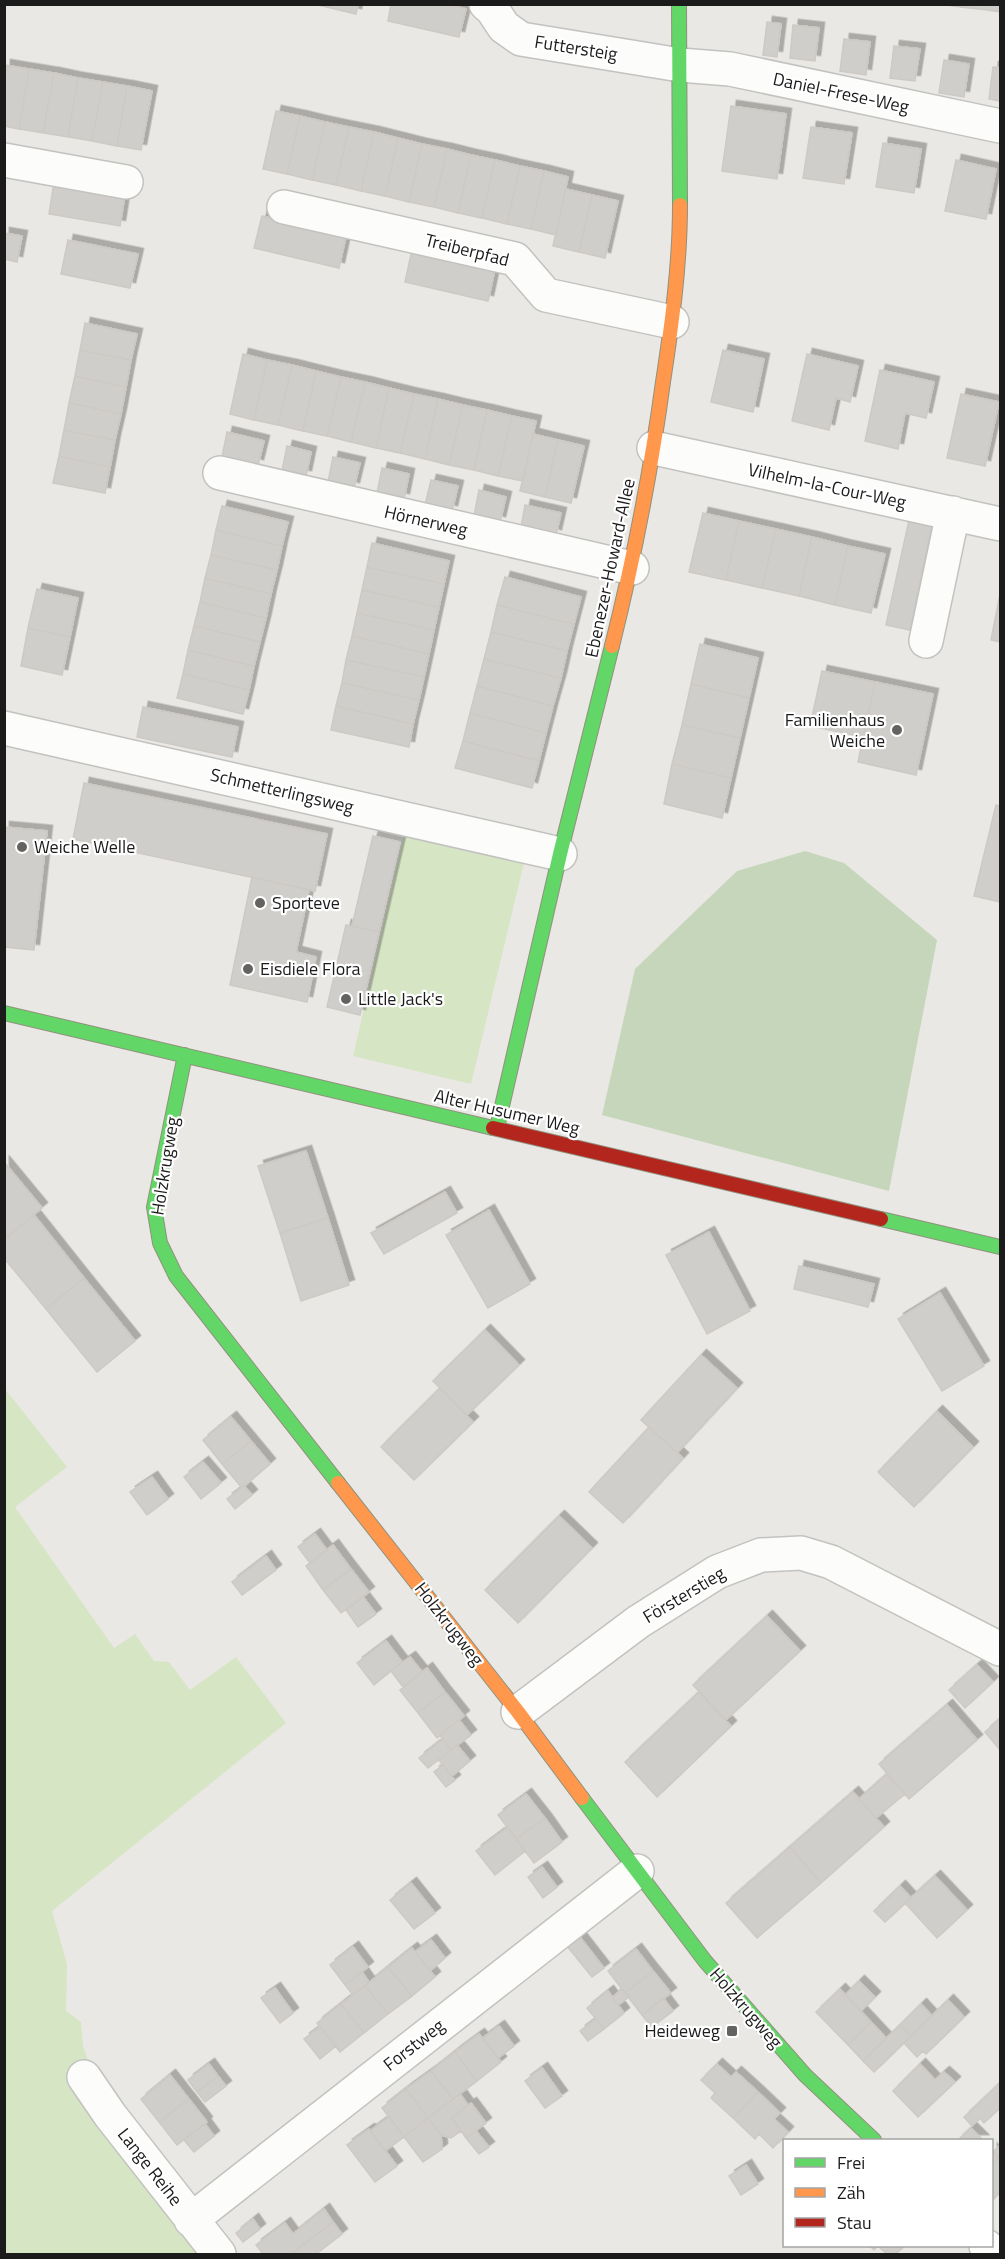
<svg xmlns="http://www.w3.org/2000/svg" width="1005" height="2259" font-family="'Titillium Web',sans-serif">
	<defs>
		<filter id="shadow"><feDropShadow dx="5.5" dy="-5.5" stdDeviation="0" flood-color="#0004"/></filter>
	</defs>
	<rect width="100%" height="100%" fill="#eae8e4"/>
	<path fill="#d6e5c4" d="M405,831l120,28 -54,225 -118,-28z
		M5,1389l62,78 -52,40 99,141 21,-14 19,27 15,1 21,28 46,-33 50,66 -234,188 15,53 -1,47 15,11 2,24 7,21 140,187h-225z"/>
	<path fill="#c5d6bb" d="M805,851l39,12 93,77 -48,251 -287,-76 33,-146 102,-98z"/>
	<path fill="#d0cecb" stroke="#cdc9c5" stroke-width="1.5" filter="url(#shadow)" d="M314,4h44l-2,10z
		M391,4h55l20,5 -7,28 -71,-16z
		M938,4h24l-1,3z
		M962,4h25v6l-26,-3z
		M987,4h13v8l-13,-2z
		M767,22l14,2 -4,33 -14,-2z
		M793,25l26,3 -4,33 -25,-3z
		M844,39l26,3 -4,33 -26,-4z
		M894,46l26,3 -5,32 -25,-3z
		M944,60l25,4 -5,33 -25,-4z
		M5,65l24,4 -10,60 -15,-3z
		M993,67l7,1v33l-11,-2z
		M29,69l25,4 -11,60 -24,-4z
		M54,73l24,5 -10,59 -25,-4z
		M78,78l25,4 -11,59 -24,-4z
		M103,82l24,4 -10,60 -25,-5z
		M127,86l25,5 -11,59 -24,-4z
		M731,106l55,8 -9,65 -55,-8z
		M276,111l24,5 -13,58 -24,-5z
		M300,116l25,6 -13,58 -25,-6z
		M325,122l24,5 -13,58 -24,-5z
		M349,127l25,5 -13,59 -25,-6z
		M811,127l41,6 -8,51 -41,-6z
		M374,132l24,6 -13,58 -24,-5z
		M398,138l24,6 -13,58 -24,-6z
		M883,143l38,6 -7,44 -38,-6z
		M422,144l25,5 -13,58 -25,-5z
		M447,149l24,6 -13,58 -24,-6z
		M471,155l24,5 -13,58 -24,-5z
		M495,160l25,6 -13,58 -25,-6z
		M956,160l40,9 -10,50 -41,-8z
		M520,166l24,5 -13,58 -24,-5z
		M544,171l24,6 -12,58 -25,-6z
		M54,182l71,12 -5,32 -71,-12z
		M566,189l26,6 -13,57 -26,-6z
		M592,195l26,6 -13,57 -26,-6z
		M262,216l84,20 -7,32 -85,-20z
		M4,233l18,3 -5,26 -13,-3z
		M68,240l70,14 -8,34 -69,-14z
		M412,250l83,19 -7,32 -83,-19z
		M85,323l52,11 -6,26 -51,-10z
		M80,350l51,10 -5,27 -51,-11z
		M723,350l41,9 -11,53 -42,-10z
		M243,354l24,6 -13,60 -24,-6z
		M807,354l51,12 -8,36 -14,-4 -7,32 -37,-9z
		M267,360l25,5 -14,60 -24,-5z
		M292,365l24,6 -13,60 -25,-6z
		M880,370l54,12 -8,36 -21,-5 -7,36 -33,-8z
		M316,371l25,6 -14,59 -24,-5z
		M75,376l51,11 -5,27 -52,-11z
		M341,377l24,5 -14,60 -24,-6z
		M365,382l24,6 -13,60 -25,-6z
		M389,388l25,6 -14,59 -24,-5z
		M414,394l24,5 -13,60 -25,-6z
		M961,394l38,8 -14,64 -38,-8z
		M438,399l25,6 -14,60 -24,-6z
		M69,403l52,11 -6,26 -51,-10z
		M463,405l24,5 -13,60 -25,-5z
		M487,410l25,6 -14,60 -24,-6z
		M512,416l24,5 -13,60 -25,-5z
		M64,430l51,10 -5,27 -51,-11z
		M227,432l37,9 -6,24 -36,-8z
		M533,434l25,6 -13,57 -25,-6z
		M558,440l26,6 -13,57 -26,-6z
		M287,446l24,6 -5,24 -24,-5z
		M59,456l51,11 -5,26 -52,-10z
		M333,457l27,6 -6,25 -26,-6z
		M382,468l27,6 -5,25 -27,-6z
		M431,480l27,6 -6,25 -27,-6z
		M479,490l27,7 -6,25 -26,-6z
		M525,505l36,8 -5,22 -35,-8z
		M222,506l66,16 -6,24 -66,-16z
		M703,513l36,8 -13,59 -37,-8z
		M909,520l23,4 -22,106 -24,-5z
		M739,521l37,8 -14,59 -36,-8z
		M776,529l36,8 -13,59 -37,-8z
		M216,530l66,16 -5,24 -66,-15z
		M812,537l36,9 -13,59 -36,-9z
		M372,543l77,18 -5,23 -77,-17z
		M848,546l37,8 -14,59 -36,-8z
		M211,555l66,15 -6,24 -66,-16z
		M367,567l77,17 -5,23 -77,-17z
		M505,577l76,20 -7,27 -77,-19z
		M205,578l66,16 -5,24 -66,-16z
		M37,589l41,9 -8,39 -42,-9z
		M362,590l77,17 -5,23 -77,-17z
		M1000,594v48l-9,-2z
		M200,602l66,16 -6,24 -66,-16z
		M497,605l77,19 -7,27 -76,-19z
		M357,613l77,17 -5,24 -77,-18z
		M194,626l66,16 -6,24 -66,-16z
		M28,628l42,9 -8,38 -41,-9z
		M491,632l76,19 -6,27 -77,-19z
		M352,636l77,18 -5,23 -78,-17z
		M700,644l58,14 -9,40 -58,-14z
		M188,650l66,16 -5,24 -66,-16z
		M484,659l77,19 -8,28 -76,-20z
		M346,660l78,17 -5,23 -77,-17z
		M822,671l53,11 -11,55 -54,-11z
		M183,674l66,16 -6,24 -66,-16z
		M875,682l58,12 -17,81 -58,-13z
		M342,683l77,17 -6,24 -77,-18z
		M691,684l58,14 -9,40 -58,-13z
		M477,686l76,20 -7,27 -76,-20z
		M336,706l77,18 -4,23 -78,-17z
		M143,707l95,20 -6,30 -95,-20z
		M470,713l76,20 -7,28 -76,-20z
		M682,725l58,13 -9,40 -59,-14z
		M463,741l76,20 -7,27 -77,-20z
		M672,764l59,14 -9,40 -58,-14z
		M84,783l243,51 -12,57 -242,-52z
		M996,805l4,1v96l-26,-6z
		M4,827l43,4 -13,119 -30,-3z
		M373,836l27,6 -21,90 -27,-6z
		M252,877l57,13 -13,62 20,5 -9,45 -77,-17z
		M346,925l33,7 -19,83 -33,-8z
		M306,1151l22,67 -48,15 -22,-67z
		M4,1162l38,46 -35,29 -3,-3z
		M445,1192l12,21 -73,41 -13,-21z
		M489,1210l41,74 -42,24 -42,-73z
		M34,1215l50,63 -38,31 -42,-51v-19z
		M328,1218l21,67 -48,16 -21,-68z
		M709,1232l41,79 -43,23 -41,-79z
		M799,1266l75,18 -6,23 -74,-18z
		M84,1278l51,63 -38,31 -51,-63z
		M940,1293l44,73 -42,25 -44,-72z
		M485,1330l34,35 -52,50 -34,-34z
		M701,1355l36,33 -60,65 -36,-33z
		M440,1388l33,34 -59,58 -33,-33z
		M937,1411l36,36 -59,60 -36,-35z
		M231,1417l20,24 -29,23 -19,-24z
		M649,1427l34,31 -60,65 -34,-31z
		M251,1441l19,23 -28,24 -20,-24z
		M203,1462l18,21 -20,16 -17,-22z
		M152,1477l16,22 -21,16 -17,-23z
		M244,1486l8,9 -17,14 -8,-10z
		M559,1516l33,32 -74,75 -33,-33z
		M315,1534l12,16 -17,13 -12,-16z
		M333,1545l18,24 -28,21 -17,-24z
		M266,1556l10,14 -34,25 -10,-13z
		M351,1569l18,23 -28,21 -18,-23z
		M363,1597l13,17 -18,13 -12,-17z
		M767,1616l33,35 -74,69 -33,-35z
		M386,1641l16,21 -28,23 -17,-22z
		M410,1657l12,15 -19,15 -12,-16z
		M977,1665l16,17 -28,26 -16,-18z
		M427,1668l18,24 -27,21 -18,-23z
		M445,1692l19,24 -27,22 -19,-25z
		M699,1692l32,34 -74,71 -32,-35z
		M947,1705l30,35 -68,59 -30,-35z
		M1000,1719v31l-15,-18z
		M459,1720l12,15 -20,15 -11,-15z
		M443,1739l8,11 -23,18 -9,-10z
		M457,1745l13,16 -18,15 -13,-16z
		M443,1765l12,15 -9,7 -12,-15z
		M887,1774l18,20 -29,24 -17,-19z
		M853,1792l31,35 -63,56 -31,-36z
		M526,1794l19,24 -29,21 -18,-24z
		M545,1818l17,24 -28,21 -18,-24z
		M508,1827l17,24 -30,24 -19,-24z
		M790,1847l31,36 -64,55 -31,-35z
		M542,1867l15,20 -14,11 -15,-21z
		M935,1876l32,34 -30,28 -32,-35z
		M411,1883l24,30 -21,16 -24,-29z
		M900,1886l11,12 -26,24 -11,-11z
		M579,1936l25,32 -12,9 -25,-31z
		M431,1940l14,18 -15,13 -15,-19z
		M353,1947l15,20 -23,18 -15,-20z
		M412,1948l23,29 -23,19 -24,-29z
		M636,1949l17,22 -28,22 -17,-22z
		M388,1967l24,29 -24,18 -23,-28z
		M653,1971l18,22 -29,22 -17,-22z
		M362,1972l7,10 -16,13 -8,-10z
		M859,1981l16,16 -14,14 -16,-16z
		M365,1986l23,28 -24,19 -23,-29z
		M275,1988l18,25 -13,10 -19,-25z
		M622,1989l7,8 -11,8 -5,-8z
		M840,1989l31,33 -23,23 -32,-33z
		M608,1991l16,22 -20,16 -17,-21z
		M663,1998l10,13 -21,16 -10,-12z
		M948,2000l16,17 -38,37 -3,-3 -6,6 -13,-14z
		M341,2004l23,29 -24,19 -23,-29z
		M921,2004l11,12 -21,20 -11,-11z
		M596,2019l8,10 -16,12 -8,-10z
		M871,2022l15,16 -23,23 -15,-16z
		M900,2025l11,11 -37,36 -11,-11z
		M499,2026l15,20 -16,12 -15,-20z
		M320,2027l16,19 -16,13 -16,-20z
		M479,2034l22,28 -24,19 -22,-29z
		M455,2052l22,29 -24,18 -22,-28z
		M209,2064l9,12 -21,16 -9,-12z
		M717,2064l14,13 5,-5 22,20 -25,26 -22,-20 4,-5 -14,-13z
		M920,2064l15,16 9,-8 11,10 -37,35 -25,-26z
		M542,2068l20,28 -17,12 -20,-27z
		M431,2071l22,28 -25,19 -22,-29z
		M170,2075l19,24 -30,23 -18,-23z
		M218,2076l8,10 -21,16 -8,-10z
		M998,2085l2,2v21l-16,15 -4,-5 -8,8 -8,-9z
		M406,2089l22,29 -24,19 -22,-29z
		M758,2092l22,21 -6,6 14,13 -15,16 -14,-14 -4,5 -22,-21z
		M460,2094l8,11 -16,13 9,13 -10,7 -10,-3 -13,-17z
		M189,2099l18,23 -30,23 -18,-23z
		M471,2103l15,20 -20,15 -14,-20z
		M389,2117l15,20 -19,14 -15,-20z
		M428,2118l13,17 1,14 -19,13 -19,-25z
		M205,2124l9,12 -20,16 -10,-12z
		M971,2128l12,12h-25z
		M369,2129l28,37 -22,16 -28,-37z
		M476,2131l13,16 -10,7 -13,-16z
		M1000,2145v14l-7,-7z
		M992,2149l7,8 -7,7z
		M999,2157l1,2v37l-2,-2 -4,5 -2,-2v-33z
		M746,2165l12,19 -17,11 -12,-19z
		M324,2209l9,13 -42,32h-28l-7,-9 29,-22 8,11z
		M253,2219l7,10 -17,13 -7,-9z
		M333,2222l9,12 -26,20h-25z
		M870,2246h34l-8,8h-9l-9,-8 -4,4z"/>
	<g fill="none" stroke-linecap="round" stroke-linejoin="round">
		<defs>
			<path id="street" d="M486,4l6,5 12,18 17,12 159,26 50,4 270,57
				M4,160l122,22
				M284,207l231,52 31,36 126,27
				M654,448l346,76
				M220,473l412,95
				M926,641l27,-128
				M4,728l556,126
				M518,1712l120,-90 79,-50 44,-17 40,-2 30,9 169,87
				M84,2077l26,38 109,139
				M191,2220l446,-349
				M986,2246l9,8"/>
			<path id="fast" d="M679,4l1,201
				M4,1013l489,115
				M185,1055l-31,152 6,36 16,33 162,207
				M497,1128l63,-274 52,-208
				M881,1219l119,28
				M582,1798l123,163 100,114 69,65"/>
			<path id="slow" d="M612,646c22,-88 39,-175 51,-264 9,-59 17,-118 17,-177
				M338,1483l180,229 64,86"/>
			<path id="jam" d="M493,1128l388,91"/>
		</defs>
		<use href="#street" stroke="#c2c2c0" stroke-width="36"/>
		<use href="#fast" stroke="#90917e" stroke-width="16"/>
		<use href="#slow" stroke="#90917e" stroke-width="16"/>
		<use href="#jam" stroke="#90917e" stroke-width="16"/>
		<use href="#street" stroke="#fcfcfb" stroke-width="33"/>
		<use href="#fast" stroke="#63d668" stroke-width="14"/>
		<use href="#slow" stroke="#ff974d" stroke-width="14"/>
		<use href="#jam" stroke="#b3261e" stroke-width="14"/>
	</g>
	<g fill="#636361" stroke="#fff" stroke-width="2">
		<circle cx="897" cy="730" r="6"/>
		<circle cx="22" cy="847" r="6"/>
		<circle cx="260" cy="903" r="6"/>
		<circle cx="248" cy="969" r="6"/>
		<circle cx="346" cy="999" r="6"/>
		<rect x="726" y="2025" width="12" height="12" rx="3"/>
	</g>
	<g text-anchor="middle" stroke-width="4.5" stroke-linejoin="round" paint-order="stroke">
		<g font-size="18" fill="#1b1b1b" stroke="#fff">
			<text transform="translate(576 48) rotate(9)" y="6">Futtersteig</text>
			<text transform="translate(841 93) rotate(12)" y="6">Daniel-Frese-Weg</text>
			<text transform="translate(467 250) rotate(14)" y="6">Treiberpfad</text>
			<text transform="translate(827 486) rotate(12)" y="6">Vilhelm-la-Cour-Weg</text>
			<text transform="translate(426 521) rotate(13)" y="6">Hörnerweg</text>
			<text transform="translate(610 568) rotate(-78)" y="6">Ebenezer-Howard-Allee</text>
			<text transform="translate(282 791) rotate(13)" y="6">Schmetterlingsweg</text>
			<text transform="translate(507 1112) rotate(13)" y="6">Alter Husumer Weg</text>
			<text transform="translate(165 1166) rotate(-81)" y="6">Holzkrugweg</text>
			<text transform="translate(684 1595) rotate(-31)" y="6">Försterstieg</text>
			<text transform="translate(449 1624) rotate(52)" y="6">Holzkrugweg</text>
			<text transform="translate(746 2008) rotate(49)" y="6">Holzkrugweg</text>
			<text transform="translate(414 2045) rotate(-38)" y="6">Forstweg</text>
			<text transform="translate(150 2167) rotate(52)" y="6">Lange Reihe</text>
		</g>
		<g font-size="18" fill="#1b1b1b" stroke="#fff" text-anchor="start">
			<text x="885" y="726" text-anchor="end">Familienhaus<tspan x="885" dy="21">Weiche</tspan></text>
			<text x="34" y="853">Weiche Welle</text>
			<text x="272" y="909">Sporteve</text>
			<text x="260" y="975">Eisdiele Flora</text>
			<text x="358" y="1005">Little Jack's</text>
			<text x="720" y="2037" text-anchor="end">Heideweg</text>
		</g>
	</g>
	<rect width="1005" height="2259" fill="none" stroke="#1b1b1b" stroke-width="12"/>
	<rect x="783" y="2139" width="210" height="108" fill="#ffffff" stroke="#a4a4a4" stroke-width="1.5"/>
	<rect x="795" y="2158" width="30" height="9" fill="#63d668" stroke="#a4a4a4" stroke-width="1.5"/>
	<text x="837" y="2169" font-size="18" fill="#1b1b1b">Frei</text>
	<rect x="795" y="2188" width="30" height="9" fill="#ff974d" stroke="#a4a4a4" stroke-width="1.5"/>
	<text x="837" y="2199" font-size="18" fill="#1b1b1b">Zäh</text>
	<rect x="795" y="2218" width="30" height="9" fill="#b3261e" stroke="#a4a4a4" stroke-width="1.5"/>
	<text x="837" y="2229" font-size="18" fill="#1b1b1b">Stau</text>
</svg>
